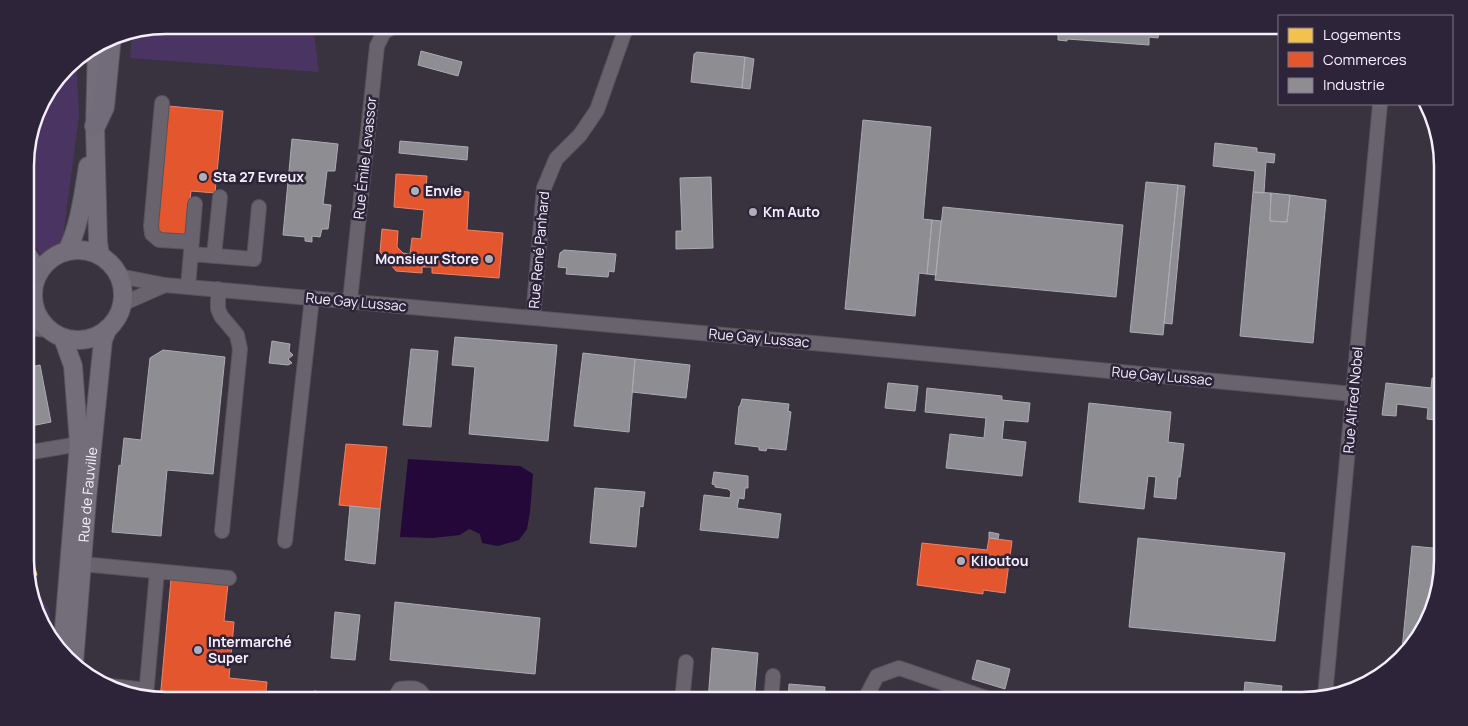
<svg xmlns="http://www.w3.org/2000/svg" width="1468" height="726" font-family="Manrope,sans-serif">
	<rect width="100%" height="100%" fill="#38333f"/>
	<path fill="#4a3562" d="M165,25h148l6,47 -189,-14 2,-26z
		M76,58l3,57 -17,131 -22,8 -15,-21v-77l14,-52 34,-44z
		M35,599c14,3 19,15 11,27z"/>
	<path fill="#24083a" d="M408,459l112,7 13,8 -3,38 -3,17 -8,11 -21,6 -16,-3 -2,-9 -11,-5 -9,6 -27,3 -33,-1z"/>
	<path fill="#f2c14e" stroke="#f3ce82" d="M26,544h2l9,31 -11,3z"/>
	<path fill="#e4572e" stroke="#e9846c" d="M168,106l55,5 -8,82 -24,-2 -5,45 -30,-3z
		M396,174l31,2 -1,13 43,3 -2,38 36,3 -4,45 -67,-5v-6h-10v6l-26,-2 -16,-19 2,-23 16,2 -1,16 6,6 7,1 2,-16 9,1 3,-29 -30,-3z
		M346,444l41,3 -7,62 -41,-4z
		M989,538l23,3 -7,52 -22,-3v4l-66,-9 5,-42 65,7z
		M171,579l57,5 -4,37 10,1 -5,56 38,4 -2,19h-100l-5,-1z"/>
	<path fill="#8d8d92" stroke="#acaab2" d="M1036,25h177l-1,9 -53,-3 -1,7 -9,-1v8l-82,-6v2l-9,-1v-7l-8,-1z
		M421,51l41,11 -4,14 -40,-11z
		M697,52l48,5 -3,31 -51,-6 3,-28z
		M745,57l9,2 -4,30 -8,-1z
		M863,120l68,7 -8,92 9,1 -5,54 -8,-1 -4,43 -70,-7z
		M292,139l46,5 -3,27h-8l-4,33 8,1 -3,24h-6l-2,8 -8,-1v6l-7,-1v-4l-22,-2z
		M400,141l68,6 -1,13 -68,-7z
		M1215,143l42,5v4l18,2 -1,9 -8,-1 -2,31 -11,-1 2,-21 -42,-5z
		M711,177l2,71 -37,1v-18h6l-2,-53z
		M1146,182l32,3 -15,150 -33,-3z
		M1178,185l7,1 -13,138 -8,-1z
		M1253,192l18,1 -1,28 17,1 3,-27 36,5 -13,143 -73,-7z
		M1271,193l19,2 -3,27 -17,-1z
		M943,207l180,18 -7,72 -181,-17z
		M932,220l9,1 -5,54 -9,-1z
		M564,250l52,4 -2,18 -5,-1 -1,6 -42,-3 1,-6 -9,-1 2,-14z
		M455,337l102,8 -9,96 -79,-7 6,-67 -23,-2z
		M272,341l18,3 -1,7 4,4 -5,4 4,4 -4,2 -19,-2z
		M411,349l27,2 -7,76 -28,-2z
		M163,350l62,7 -12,117 -46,-4 -6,66 -49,-4 7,-67 2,1 3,-28 17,2 9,-82z
		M583,353l52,6 -6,73 -55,-6z
		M635,359l55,6 -4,33 -54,-6z
		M40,365l11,57 -25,5v-59z
		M1432,378l10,1 1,42 -16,-2 1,-11 -31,-4 -1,12 -14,-1 4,-32 45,5z
		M888,383l30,3 -3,25 -30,-3z
		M927,388l75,8v4l28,3 -2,19 -24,-2 -2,19 24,3 -4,34 -76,-8 4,-34 34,4 2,-20 -61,-6z
		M742,399l47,5 -1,7 3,1 -5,38 -19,-2 -1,3 -7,-1v-3l-24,-3 4,-38h1z
		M1089,403l82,9 -3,30 16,2 -4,33h-2l-2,22 -22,-2 2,-20 -8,-1 -4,33 -65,-7z
		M1443,432v32l-4,-1z
		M1439,463l4,1v12l-5,-1z
		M714,472l34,4v12h-3l-1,11 -5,-1 -2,10 44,6 -3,24 -78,-8 4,-35 26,3 1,-6 -3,-3 -13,-2v-2l-3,-1z
		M595,488l50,4 -2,15 -3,-1 -4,41 -46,-4z
		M350,506l30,3 -5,55 -30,-4z
		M989,532l10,2 -1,5 -9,-1z
		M1138,538l147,15 -10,88 -146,-14z
		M1412,546l31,3v12l-14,61 -25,29 -2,-1z
		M395,602l145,16 -5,56 -145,-14z
		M335,612l25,3 -5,45 -24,-2z
		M712,648l46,5 -4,48h-46z
		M977,660l33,9 -5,20 -33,-10z
		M1245,682l37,4 -2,15h-37z
		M789,684l36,3 -1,14h-36z
		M314,691l32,4 -1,6h-39v-7l7,1z"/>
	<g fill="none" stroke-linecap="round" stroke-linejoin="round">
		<defs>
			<path id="minor" d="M162,103l-11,123 1,8 7,6 33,2
				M191,254l63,5 5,-52
				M214,256l6,-59
				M119,276l46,9 659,59 529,50
				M188,287l7,-83
				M218,289v20l3,7 16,19 3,14 -18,182
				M26,296l6,-4
				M350,301l27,-255 7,-14 13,-7
				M122,304l43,-19
				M533,318l11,-130 12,-29 24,-24 17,-25 30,-85
				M26,328l23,2
				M26,453l53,-9
				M285,541l27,-243
				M82,564l147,14
				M102,685l45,5
				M146,696l11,-125
				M1325,696l55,-592
				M393,701l7,-12c14,-2 21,-2 26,12
				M682,701l4,-39
				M771,701l2,-25
				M864,701l13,-25 22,-8 96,33"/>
			<g id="major">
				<path d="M97,45l-2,81 3,116 2,13"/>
				<circle cx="78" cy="295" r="45"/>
				<path d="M67,251c13,-26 16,-56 21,-85"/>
				<path d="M62,653l17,-209 -6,-78 -10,-28"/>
				<path id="s1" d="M74,663l13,-164 16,-159 5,-12"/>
			</g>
			<path id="highway" d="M95,126l9,-19 7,-71
				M26,255l12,17"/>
		</defs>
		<use href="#minor" stroke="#57525d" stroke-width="16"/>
		<use href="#major" stroke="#57525d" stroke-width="20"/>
		<use href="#highway" stroke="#57525d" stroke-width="22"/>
		<use href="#minor" stroke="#68636d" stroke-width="14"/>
		<use href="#major" stroke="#746e7a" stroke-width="18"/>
		<use href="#highway" stroke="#726b7a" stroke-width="20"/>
	</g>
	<g fill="#b2adba" stroke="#2d2439" stroke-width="2">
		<circle cx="203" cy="177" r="5"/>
		<circle cx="415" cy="191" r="5"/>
		<circle cx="753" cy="212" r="5"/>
		<circle cx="489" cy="259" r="5"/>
		<circle cx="961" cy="561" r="5"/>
		<circle cx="198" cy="650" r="5"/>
	</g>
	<g text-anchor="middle" stroke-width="5" stroke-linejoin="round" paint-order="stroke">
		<g font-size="14" fill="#f4eefd" stroke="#2d2439">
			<text transform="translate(365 158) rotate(-84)" y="5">Rue Émile Levassor</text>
			<text transform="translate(539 250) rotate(-85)" y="5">Rue René Panhard</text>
			<text transform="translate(356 302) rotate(5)" y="5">Rue Gay Lussac</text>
			<text transform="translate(759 338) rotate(5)" y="5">Rue Gay Lussac</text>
			<text transform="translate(1162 376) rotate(5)" y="5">Rue Gay Lussac</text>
			<text transform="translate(1353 400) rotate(-85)" y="5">Rue Alfred Nobel</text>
			<text dy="5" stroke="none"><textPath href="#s1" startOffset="169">Rue de Fauville</textPath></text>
		</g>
		<g font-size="14" font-weight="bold" fill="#f4eefd" stroke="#2d2439" text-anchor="start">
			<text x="213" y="182">Sta 27 Evreux</text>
			<text x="425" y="196">Envie</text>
			<text x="763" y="217">Km Auto</text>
			<text x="479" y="264" text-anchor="end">Monsieur Store</text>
			<text x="971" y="566">Kiloutou</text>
			<text x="208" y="647">Intermarché<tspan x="208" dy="16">Super</tspan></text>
		</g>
	</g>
	<path d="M0 0H1468V726H0ZM166 34H1302A132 132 0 0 1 1434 166V560A132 132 0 0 1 1302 692H166A132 132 0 0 1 34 560V166A132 132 0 0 1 166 34Z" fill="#2d2439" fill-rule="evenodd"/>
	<path fill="none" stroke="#f4eefd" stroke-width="2.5" d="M166 34H1302A132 132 0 0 1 1434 166V560A132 132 0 0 1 1302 692H166A132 132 0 0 1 34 560V166A132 132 0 0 1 166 34Z"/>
	<rect x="1278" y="15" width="175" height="90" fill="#2d2439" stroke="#7d7587"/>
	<rect x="1288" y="28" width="25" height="15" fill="#f2c14e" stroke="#7d7587"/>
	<text x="1323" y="40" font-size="15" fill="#f4eefd">Logements</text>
	<rect x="1288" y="52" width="25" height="15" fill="#e4572e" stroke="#7d7587"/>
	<text x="1323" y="65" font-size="15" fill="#f4eefd">Commerces</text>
	<rect x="1288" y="78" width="25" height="15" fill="#8d8d92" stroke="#7d7587"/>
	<text x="1323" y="90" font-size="15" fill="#f4eefd">Industrie</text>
</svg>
